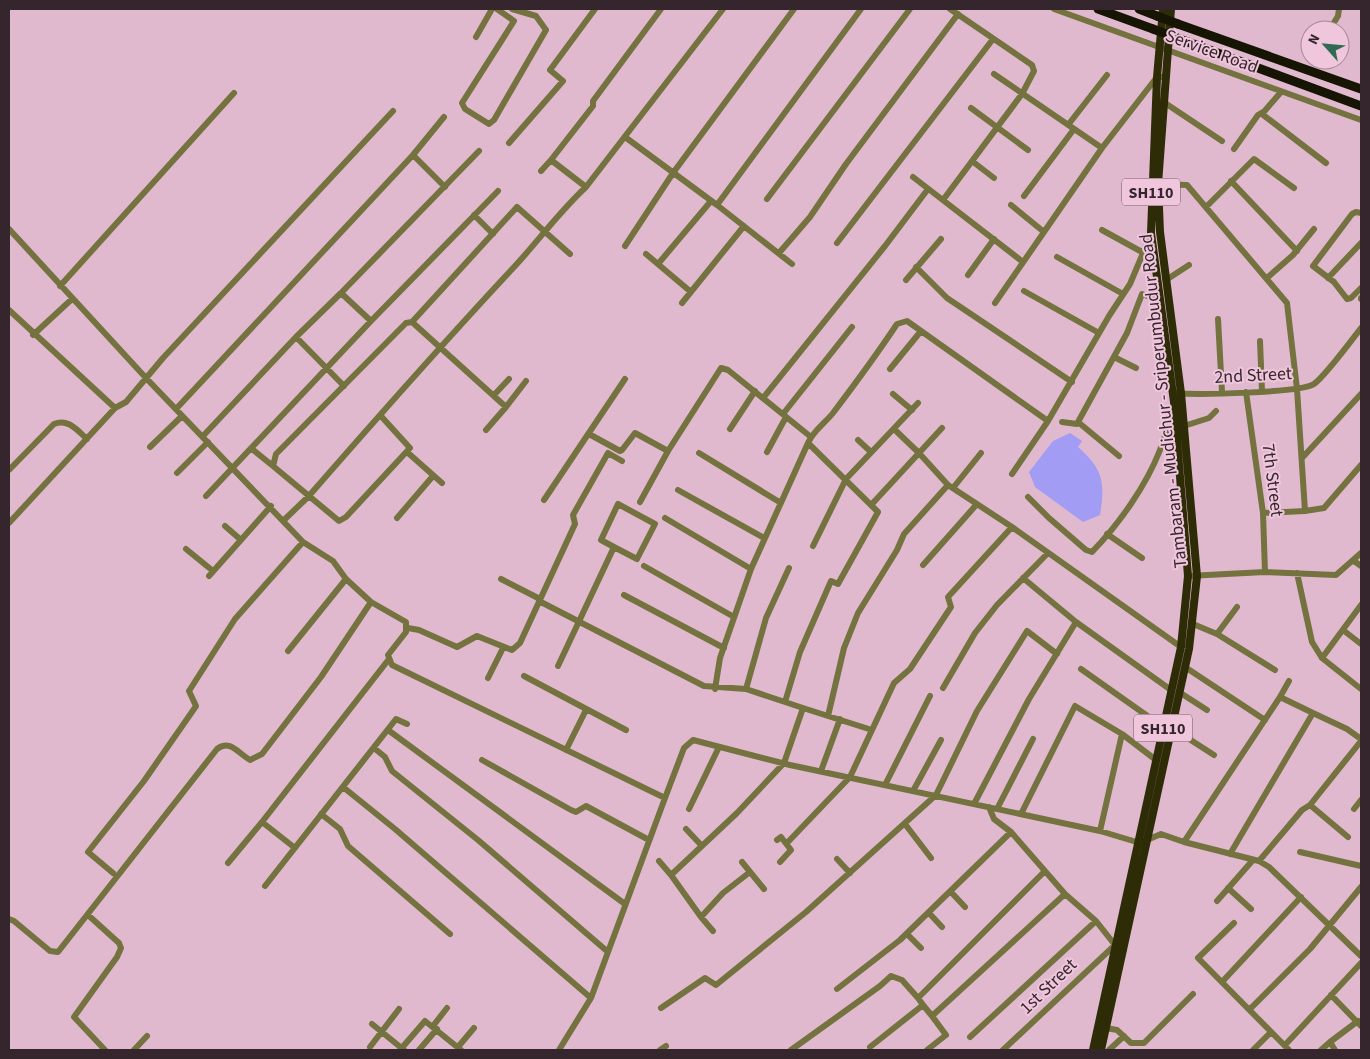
<svg xmlns="http://www.w3.org/2000/svg" width="1370" height="1059" font-family="'Source Sans 3',sans-serif">
	<rect width="100%" height="100%" fill="#e1b9ce"/>
	<path fill="#a29cf4" d="M1070,433l12,8 -4,6c26,23 27,36 22,68l-17,7 -48,-35 -6,-15 24,-31z"/>
	<g fill="none" stroke-linecap="round" stroke-linejoin="round">
		<path stroke="#74723f" stroke-width="6" d="M497,9l17,12 -52,82 3,6 24,15 5,-4 52,-90 -10,-14 -24,-7
			M1054,9l307,111
			M1330,29l8,-13 1,-7
			M476,37l16,-28
			M994,74l108,74
			M1281,92l-19,22 64,49
			M1162,101l60,40
			M971,108l57,42
			M1068,125l39,-50
			M625,137l92,68 144,-196
			M509,143l54,-62 -13,-11 45,-61
			M1234,149l24,-34 5,-3
			M479,151l-138,142 30,28 127,-130
			M413,155l31,-38
			M972,161l22,17
			M541,171l10,-11
			M913,177l110,85
			M1231,181l66,70
			M1155,184l32,1 100,118 10,86 8,122
			M586,187l-35,-27 42,-54v-5l68,-92
			M1024,196l50,-67
			M767,199l143,-190
			M943,200l79,-106 12,-23 -2,-6 -82,-56
			M717,205l75,59
			M1011,205l33,27
			M1206,207l48,-48 40,29
			M1361,213l-5,-1 -4,2 -39,52 21,16 13,17 4,-1 10,-10
			M474,215l19,19
			M9,229l137,149 157,164 30,19 13,18 25,23 35,20v10l-18,23 4,10 273,133 19,-50 9,-8 97,25 310,66 40,12 21,-9 23,8 75,19 10,6 92,89
			M1102,230l40,22
			M837,243l156,-204
			M625,246l48,-73 121,-164
			M779,253l31,-36 36,-53 112,-150
			M646,254l45,38
			M1057,257l66,37
			M658,264l53,-63
			M916,267l31,31 125,84
			M968,275l26,-36
			M1267,278l26,-23 21,-26
			M1328,278l33,-35
			M906,280l35,-41
			M1166,280l23,-15
			M60,286l174,-193
			M1024,291l75,42
			M1361,298v1
			M682,303l62,-77
			M995,303l107,-155 55,-71h8
			M9,310l106,98 11,-6 37,-44 230,-247
			M1218,319l4,73
			M412,322l105,-115 53,47
			M33,335l39,-36
			M296,337l45,-44
			M1260,341l2,50
			M1114,357l22,11
			M890,369l31,-38
			M1246,392l17,121 2,59
			M1176,393c21,2 124,0 138,-9 11,-8 37,-43 47,-56
			M893,394l19,16
			M494,395l15,-16
			M763,398l122,-152 43,-57
			M176,409l237,-254 32,32
			M783,414l69,-87
			M380,415l30,33 -64,69 -7,4 -66,-55 3,-12 130,-131 6,-1 94,85 20,-26
			M1062,422l15,2 1,-2 49,-89 15,-39 19,7
			M1078,422l41,34
			M1184,426l25,-8 7,-7
			M730,429l25,-38
			M894,429l25,24 23,-25
			M486,430l20,-23
			M589,434l31,17 2,-1 13,-17 33,18
			M203,436l93,-99 48,49
			M858,440l13,12
			M150,447l32,-31
			M252,449l21,17
			M407,452l35,31
			M767,452l19,-35
			M699,453l82,50
			M1302,458l59,-64
			M9,470l45,-46c14,-6 23,6 33,15
			M177,473l31,-31
			M1012,474l36,-53
			M953,488l28,-35
			M678,490l86,48
			M206,496l165,-175
			M1028,497l21,21 37,32 6,2c27,-28 54,-66 68,-102 6,-14 9,-30 13,-44
			M544,500l81,-121
			M640,502l28,-51 53,-83 7,2 83,67
			M872,504l47,-51 29,32 64,42 169,120
			M1263,513l42,-2 19,-3 37,-43
			M397,518l36,-42
			M665,518l86,51
			M284,520l24,-23c68,-78 136,-155 207,-231 24,-26 45,-55 71,-79l137,-178
			M9,523l106,-115
			M225,526l16,14
			M1107,534l35,24
			M813,546l33,-67 72,-76
			M186,549l27,22
			M1354,561l7,5
			M923,565l54,-61
			M644,566l90,51
			M1297,573l15,69 10,16
			M209,576l62,-70
			M1188,576l77,-4 71,3 25,-22
			M1023,578l53,44 95,68
			M501,579l39,20
			M624,595l100,53
			M539,601l165,85 42,3
			M1361,605l-39,53 39,31
			M1193,624l24,10 58,36
			M408,628l11,2 38,17 20,-11 35,14 8,-7 55,-119 -2,-9 35,-62 14,8
			M1343,630l18,14
			M1217,634l20,-27
			M288,651l58,-72
			M558,666l56,-119 23,12 18,-35 -37,-20 -17,36 13,7
			M1185,667l80,53
			M1081,669l82,58
			M524,676l102,54
			M488,678l15,-30
			M943,688l32,-55 22,-28 50,-51
			M715,689l5,-31 31,-89 57,-126
			M1179,692l28,18
			M1280,697l9,-16
			M785,702l-39,-13 20,-71 23,-50
			M803,708l25,8 16,-68 14,-35 39,-63 7,-16 44,-49
			M1313,713l34,16 14,10
			M828,716l44,14
			M1172,728l42,27
			M388,730l237,174
			M374,748l11,9 7,14 86,69 130,112
			M566,750l20,-40
			M482,760l89,50 5,2 10,-6 63,34
			M821,771l19,-52
			M885,785l45,-89
			M343,787l52,42 196,169 74,-200
			M913,791l28,-51
			M974,804l55,-105 47,-77
			M1310,805l51,-64
			M989,807l5,12 17,13 54,62 31,27 19,24h3
			M689,809l30,-62
			M997,809l36,-70
			M1354,809l7,-9
			M321,814l19,15 8,17 102,88
			M1021,814l54,-108 47,28 34,26
			M262,822l33,26
			M905,824l26,34
			M686,829l16,17
			M1100,831l22,-97
			M777,840l4,-3 10,13 -11,12
			M1184,842l96,-145 33,16 -83,141
			M787,843l63,-66 44,-94 16,-14 41,-62 -3,-10 64,-70
			M1300,852l61,14
			M837,859l13,14
			M659,861l12,14 66,-62 47,-50 19,-55 -18,-6 15,-50 31,-71 7,3 40,-72 -70,-69c5,-12 17,-20 25,-30 22,-29 44,-59 64,-89l10,-3 141,100 61,-105 21,-32 21,-50
			M1259,861l43,-51 8,-5 38,32
			M742,862l22,27
			M228,863l34,-41 127,-163
			M113,873l-25,-21 56,-71 50,-72 2,-3 -7,-15 46,-72 68,-77
			M671,875l30,42 22,-24 27,-21
			M265,886l131,-167 11,5
			M1228,888l23,21
			M951,892l14,15
			M1217,901l36,-41
			M929,913l13,14
			M88,915l31,28 2,5 -4,9 -43,60 31,33
			M701,917l12,14
			M9,919l5,2 36,30 8,1 159,-203c13,-10 21,4 33,11l12,-6 59,-77 50,-75
			M1234,923l-36,35 91,92
			M907,934l14,14
			M1222,982l79,-85
			M837,989l63,-49 111,-108
			M1331,995l30,31
			M923,1005l-5,-7 127,-127
			M661,1008l44,-30 11,7 90,-73 130,-117 41,-84 50,-80 30,23
			M1250,1009l60,-60 51,-62
			M372,1024l32,26
			M433,1026l14,-18
			M1106,1028l11,2 14,13h13l49,-49
			M970,1037l126,-116
			M1285,1045l76,-82
			M370,1047l29,-38
			M458,1047l16,-19
			M870,1047l53,-42 9,11 133,-122
			M134,1050l13,-14
			M400,1050l25,-29 36,29
			M419,1050l18,-21
			M559,1050l32,-52
			M660,1050l6,-4
			M791,1050l89,-64 11,-10 11,4 16,18
			M927,1050l19,-15 -14,-19
			M1003,1050l112,-105
			M1109,1050l15,-14
			M1253,1050l18,-18
			M1321,1050l9,-8
			M1335,1050l-5,-8 28,-21"/>
		<path stroke="#2e2c07" stroke-width="8" d="M1093,1050l88,-403 7,-71 -14,-174 -23,-169 6,-156 6,-68
			M1101,1050l88,-401 8,-73 -16,-183 -21,-161 -2,-48 13,-175"/>
		<path stroke="#161504" stroke-width="9" d="M1098,9l55,20
			M1139,9l18,7
			M1178,24l183,65
			M1177,38l184,68"/>
		<path stroke="#161504" stroke-width="9" d="M1157,16l21,8
			M1153,29l24,9"/>
	</g>
	<g text-anchor="middle" stroke-width="4" stroke-linejoin="round" paint-order="stroke">
		<g fill="#efc6db" stroke="#6d5662" stroke-width="1">
			<rect x="1122" y="178.5" width="58" height="27" rx="4"/>
			<rect x="1134" y="714.5" width="58" height="27" rx="4"/>
		</g>
		<g font-size="16" font-weight="bold" fill="#35262e">
			<text x="1151" y="198">SH110</text>
			<text x="1163" y="734">SH110</text>
		</g>
		<g font-size="18" fill="#35262e" stroke="#efc6db">
			<text transform="translate(1212 51) rotate(20)" y="6">Service Road</text>
			<text transform="translate(1253 375) rotate(-3)" y="6">2nd Street</text>
			<text transform="translate(1163 401) rotate(-96)" y="6">Tambaram - Mudichur - Sriperumbudur Road</text>
			<text transform="translate(1273 480) rotate(83)" y="6">7th Street</text>
			<text transform="translate(1048 986) rotate(-44)" y="6">1st Street</text>
		</g>
	</g>
	<rect width="1370" height="1059" fill="none" stroke="#35262e" stroke-width="20"/>
	<g transform="translate(1325 45) rotate(297)"><circle r="24" fill="#efc6db" stroke="#a58696"/>
	<path d="M0-4L9 19L0 12L-9 19Z" fill="#2f6a54"/>
	<text y="-8" font-size="14" font-weight="bold" text-anchor="middle" fill="#35262e">N</text>
	</g>
</svg>
